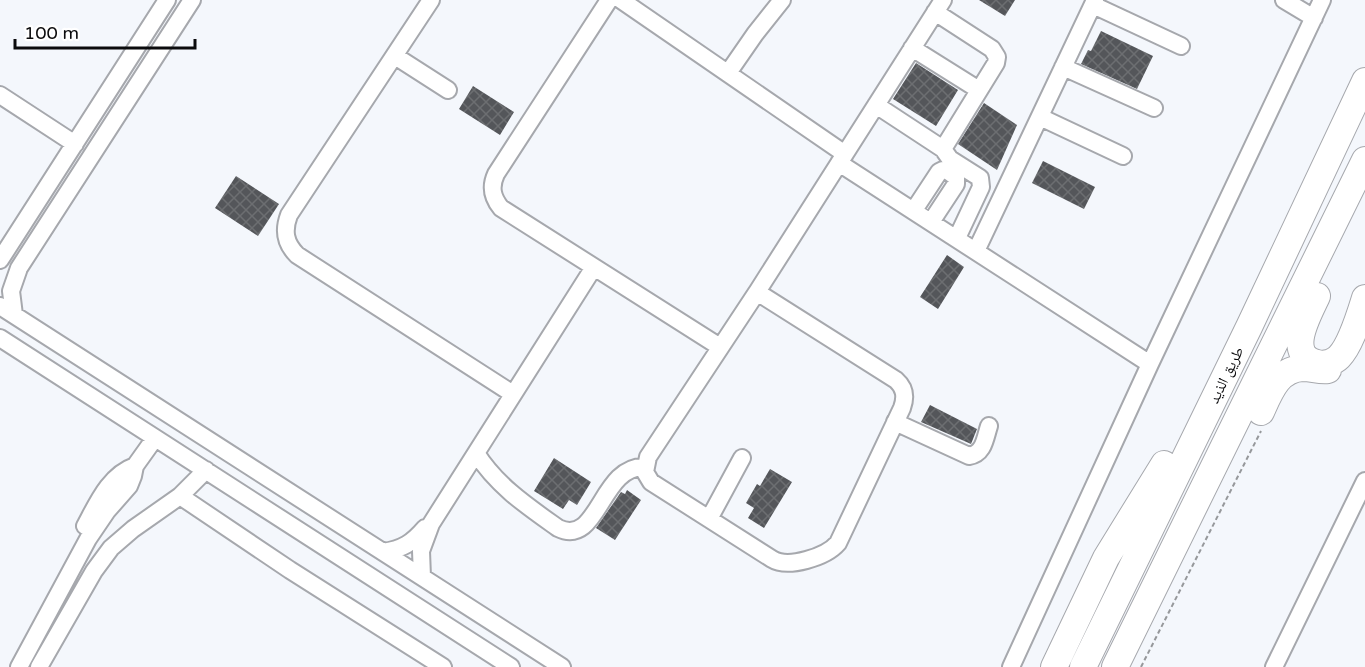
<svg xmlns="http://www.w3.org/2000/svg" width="1365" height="667" font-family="'Varela Round','Noto Naskh Arabic',sans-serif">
	<defs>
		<pattern id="building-cross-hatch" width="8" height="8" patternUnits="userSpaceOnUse" patternTransform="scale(1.5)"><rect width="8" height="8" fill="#54565a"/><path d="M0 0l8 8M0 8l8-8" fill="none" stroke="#6c6e71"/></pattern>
	</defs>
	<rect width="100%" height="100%" fill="#f4f7fc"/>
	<path fill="url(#building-cross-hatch)" d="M979,0h36l-10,16z
		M1101,31l52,25 -16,33 -56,-25 7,-14 3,1z
		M916,63l42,27 -22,36 -43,-27z
		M473,86l41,26 -14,23 -41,-26z
		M984,103l33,22 -20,45 -39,-26z
		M1043,161l52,26 -11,22 -52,-26z
		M236,176l43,28 -21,32 -43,-28z
		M947,255l17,12 -26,42 -18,-12z
		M930,405l47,24 -6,15 -50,-22z
		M554,458l37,24 -14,23 -8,-5 -6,9 -29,-18z
		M770,469l22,13 -28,46 -16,-10 6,-10 -8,-5 11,-19 3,2z
		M627,490l14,10 -26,40 -19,-12 25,-36 4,2z"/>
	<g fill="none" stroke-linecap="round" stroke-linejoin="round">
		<defs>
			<path id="minor" d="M431,0l-142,215c-6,16 -4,28 8,40l216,139
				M609,0l-113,174c-6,13 -4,23 5,34l219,139
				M621,0l224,154
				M1284,0l30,18
				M1093,5l88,41
				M935,12l57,37 5,8 -1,6 -53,86
				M912,48l67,42
				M395,56l53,34
				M1063,67l91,41
				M728,73l27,-39 27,-34
				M0,95l75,49
				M876,105l67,44 7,10 30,19 1,9 -24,51
				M1040,117l83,39
				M839,163l311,201
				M914,210l25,-38 4,-2 5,1 8,6v7l-25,38
				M976,251l119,-251
				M0,260l167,-260
				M757,292l139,88c9,8 10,17 6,28l-64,135c-12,14 -50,26 -66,16l-121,-77 -6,-10 3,-15z
				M757,292l186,-292
				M0,306l562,361
				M14,315l-3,-24 8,-23 173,-268
				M0,338l511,329
				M895,422l74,34c15,-2 16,-18 20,-30
				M476,453c21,33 51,53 82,75 41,20 42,-63 87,-61
				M180,496l110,74 153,97
				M709,519l33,-61
				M85,526c12,-22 24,-51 50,-60
				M383,552c20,-3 29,-9 42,-24
				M422,577l-1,-26 10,-27 163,-257
				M19,667l69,-128 19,-28 22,-25 4,-10 2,-10 20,-28
				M39,667l55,-96 17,-23 22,-19 47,-33 26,-26
				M1011,667l139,-303 172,-364
				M1274,667l91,-186"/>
			<path id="highway" d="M1317,296c-8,18 -33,59 0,67 8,2 17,-1 22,-6 12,-12 21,-43 26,-59
				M1261,412c9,-20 17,-43 42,-44 9,0 16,3 25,2
				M1054,667l52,-109 58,-94
				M1083,667l166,-340 116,-246
				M1115,667l250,-507"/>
		</defs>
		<use href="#minor" stroke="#a6a8ad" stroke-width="20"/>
		<use href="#highway" stroke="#a6a8ad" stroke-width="28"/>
		<path stroke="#96989b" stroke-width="2" stroke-dasharray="4.5 3" stroke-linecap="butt" d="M1141,667l120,-236"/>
		<use href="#minor" stroke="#fff" stroke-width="16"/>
		<use href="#highway" stroke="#fff" stroke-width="26"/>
	</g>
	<g text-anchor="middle" stroke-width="6" stroke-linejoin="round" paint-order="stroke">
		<g font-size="15" fill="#0b0b0d" stroke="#fff">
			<text transform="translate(1226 375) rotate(-64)" y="5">طريق الذيد</text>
		</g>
	</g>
	<path d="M15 39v9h180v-9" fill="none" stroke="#0b0b0d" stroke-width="3"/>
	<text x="24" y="39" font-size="18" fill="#0b0b0d" stroke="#ffffff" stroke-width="4.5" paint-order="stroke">100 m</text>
</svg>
